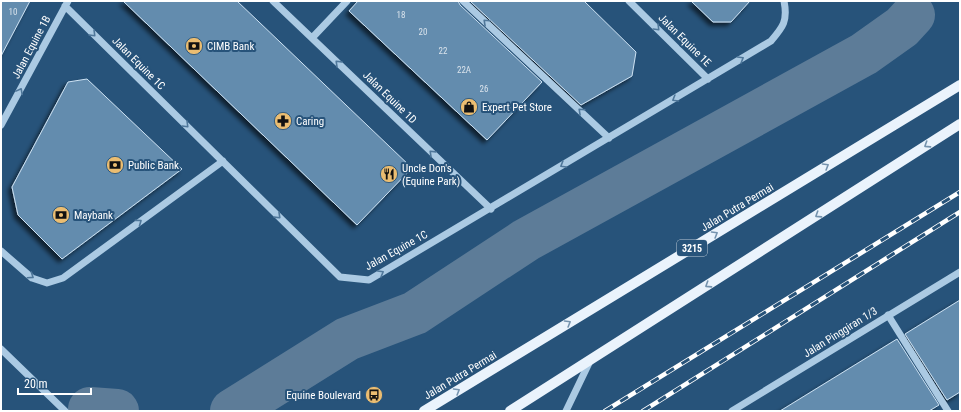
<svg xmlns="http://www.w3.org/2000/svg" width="961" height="412" font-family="'Roboto Condensed',sans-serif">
	<defs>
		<filter id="shadow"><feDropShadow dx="-3.5" dy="3.5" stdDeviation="2" flood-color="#0009"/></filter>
	</defs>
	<rect width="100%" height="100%" fill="#27537a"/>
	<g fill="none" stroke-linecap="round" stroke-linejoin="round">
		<path stroke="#5d7c98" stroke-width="44" d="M90,409l27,2
			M232,411l115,-72 68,-26 111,-73 338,-186 38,-27 11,-12"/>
	</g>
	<path fill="#648cae" stroke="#cde2f3" filter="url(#shadow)" d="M1,1h29l-29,55z
		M123,1h114l175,167 -55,57z
		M358,1h100l2,4 82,77 -55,58 -138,-129z
		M470,1h114l52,51 -4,24 -51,29z
		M691,1h59l-19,21h-18z
		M87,79l95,90 -120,90 -44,-44 -6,-28 56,-105z
		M960,300v92l-13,8 -42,-66z
		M897,339l42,66 -10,6h-149z"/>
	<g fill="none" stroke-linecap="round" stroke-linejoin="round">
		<path stroke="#abcae3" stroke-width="7" d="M273,1l218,208
			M463,1l146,137
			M629,1l79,78
			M65,6l275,271 29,3 402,-239c12,-14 17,-20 13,-40
			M312,38l35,-37
			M1,125l67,-124
			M1,251l31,27 15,5 16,-5 160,-117
			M888,315l60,96
			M1,349l64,62
			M566,411l24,-50
			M732,411l228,-139"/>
		<path stroke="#eaf3fc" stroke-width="10" d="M424,411l536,-326
			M510,411l450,-287"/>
		<defs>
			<path id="rail" d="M605,411l355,-219
				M643,411l317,-199"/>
		</defs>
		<use href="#rail" stroke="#fff" stroke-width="4.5"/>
		<use href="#rail" stroke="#27537a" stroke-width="3" stroke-dasharray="9" stroke-linecap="butt"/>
	</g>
	<defs><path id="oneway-chevron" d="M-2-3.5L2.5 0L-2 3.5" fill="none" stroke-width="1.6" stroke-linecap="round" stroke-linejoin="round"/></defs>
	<g stroke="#4f779a">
		<use href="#oneway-chevron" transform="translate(486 22) rotate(-137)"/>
		<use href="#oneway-chevron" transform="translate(657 28) rotate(45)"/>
		<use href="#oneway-chevron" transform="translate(93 34) rotate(45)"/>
		<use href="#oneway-chevron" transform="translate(741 59) rotate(-31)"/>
		<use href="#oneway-chevron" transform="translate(338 63) rotate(-136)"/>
		<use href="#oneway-chevron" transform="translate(20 91) rotate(-62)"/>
		<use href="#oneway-chevron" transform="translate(675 99) rotate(149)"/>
		<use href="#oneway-chevron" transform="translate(581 111) rotate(-137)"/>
		<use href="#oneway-chevron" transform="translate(186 125) rotate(45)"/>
		<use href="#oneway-chevron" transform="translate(432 153) rotate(-136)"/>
		<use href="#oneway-chevron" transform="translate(563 165) rotate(149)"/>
		<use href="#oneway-chevron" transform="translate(278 216) rotate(44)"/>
		<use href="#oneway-chevron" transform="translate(139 222) rotate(-36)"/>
		<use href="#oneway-chevron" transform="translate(381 273) rotate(-30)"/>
		<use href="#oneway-chevron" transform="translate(31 276) rotate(34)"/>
	</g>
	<g stroke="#7593ae">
		<use href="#oneway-chevron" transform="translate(927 145) rotate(147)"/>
		<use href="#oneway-chevron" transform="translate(826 166) rotate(-31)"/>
		<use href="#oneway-chevron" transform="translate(818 215) rotate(147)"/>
		<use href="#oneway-chevron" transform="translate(715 234) rotate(-31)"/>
		<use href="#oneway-chevron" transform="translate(708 285) rotate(147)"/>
		<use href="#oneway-chevron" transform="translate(568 323) rotate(-31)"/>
		<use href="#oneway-chevron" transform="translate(457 391) rotate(-31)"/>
	</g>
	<defs>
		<symbol id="bank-disc" viewBox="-11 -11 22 22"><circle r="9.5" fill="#ebbd71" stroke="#27537a"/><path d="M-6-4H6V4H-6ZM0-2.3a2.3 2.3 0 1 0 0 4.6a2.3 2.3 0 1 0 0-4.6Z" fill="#111"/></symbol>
		<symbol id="shop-disc" viewBox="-11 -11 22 22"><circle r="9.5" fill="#ebbd71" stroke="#27537a"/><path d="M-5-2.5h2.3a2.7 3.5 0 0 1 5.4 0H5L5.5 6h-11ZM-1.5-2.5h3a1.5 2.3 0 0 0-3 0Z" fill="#111"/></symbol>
		<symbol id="pharmacy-disc" viewBox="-11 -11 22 22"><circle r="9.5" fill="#ebbd71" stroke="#27537a"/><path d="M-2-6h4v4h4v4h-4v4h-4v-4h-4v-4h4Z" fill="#111"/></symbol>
		<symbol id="restaurant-disc" viewBox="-11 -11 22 22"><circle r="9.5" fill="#ebbd71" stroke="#27537a"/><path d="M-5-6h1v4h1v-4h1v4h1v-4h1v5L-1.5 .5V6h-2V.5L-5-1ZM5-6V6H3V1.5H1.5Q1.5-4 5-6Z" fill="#111"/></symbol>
		<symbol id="bus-disc" viewBox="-11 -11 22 22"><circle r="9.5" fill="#ebbd71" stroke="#27537a"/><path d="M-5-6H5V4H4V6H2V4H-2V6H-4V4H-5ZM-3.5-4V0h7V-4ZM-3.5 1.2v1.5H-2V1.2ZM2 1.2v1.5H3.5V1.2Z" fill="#111"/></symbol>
	</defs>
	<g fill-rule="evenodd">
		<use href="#bank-disc" x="184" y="36" width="20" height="20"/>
		<use href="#shop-disc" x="459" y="97" width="20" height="20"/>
		<use href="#pharmacy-disc" x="273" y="111" width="20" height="20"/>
		<use href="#bank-disc" x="105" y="155" width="20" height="20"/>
		<use href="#restaurant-disc" x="379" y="164" width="20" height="20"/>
		<use href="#bank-disc" x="51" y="205" width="20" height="20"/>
		<use href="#bus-disc" x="364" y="385" width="20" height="20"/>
	</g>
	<g text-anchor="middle" stroke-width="4" stroke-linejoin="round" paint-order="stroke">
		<g font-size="9" fill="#d8e2eb">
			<text x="13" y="15">10</text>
			<text x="401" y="18">18</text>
			<text x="423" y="35">20</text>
			<text x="443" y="54">22</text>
			<text x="464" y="73">22A</text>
			<text x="484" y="92">26</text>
		</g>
		<rect fill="#27537a" stroke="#becbd7" stroke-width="1" x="677" y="240" width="30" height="16" rx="3"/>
		<g font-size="10" font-weight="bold" fill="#fff">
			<text x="692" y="252">3215</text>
		</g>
		<g font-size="11" fill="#fff" stroke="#27537a">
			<text transform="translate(685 40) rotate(45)" y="4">Jalan Equine 1E</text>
			<text transform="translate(31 47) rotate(-62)" y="4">Jalan Equine 1B</text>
			<text transform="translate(139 63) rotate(45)" y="4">Jalan Equine 1C</text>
			<text transform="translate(390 97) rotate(44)" y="4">Jalan Equine 1D</text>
			<text transform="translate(737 207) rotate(-31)" y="4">Jalan Putra Permai</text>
			<text transform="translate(396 250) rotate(-29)" y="4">Jalan Equine 1C</text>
			<text transform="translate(840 332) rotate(-32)" y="4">Jalan Pinggiran 1/3</text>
			<text transform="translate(460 375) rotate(-31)" y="4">Jalan Putra Permai</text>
		</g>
		<g font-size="11" fill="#fff" stroke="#27537a" text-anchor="start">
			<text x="207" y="50">CIMB Bank</text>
			<text x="482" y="111">Expert Pet Store</text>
			<text x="296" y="125">Caring</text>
			<text x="128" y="169">Public Bank</text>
			<text x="402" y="172">Uncle Don's<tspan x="402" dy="13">(Equine Park)</tspan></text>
			<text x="74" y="219">Maybank</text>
			<text x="361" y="399" text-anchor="end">Equine Boulevard</text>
		</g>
	</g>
	<rect width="961" height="412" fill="none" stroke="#ffffff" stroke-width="4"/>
	<path d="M18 388v6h73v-6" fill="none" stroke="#ffffff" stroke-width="2"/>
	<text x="24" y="388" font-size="12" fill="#ffffff" stroke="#27537a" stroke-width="3" paint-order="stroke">20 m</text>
</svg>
